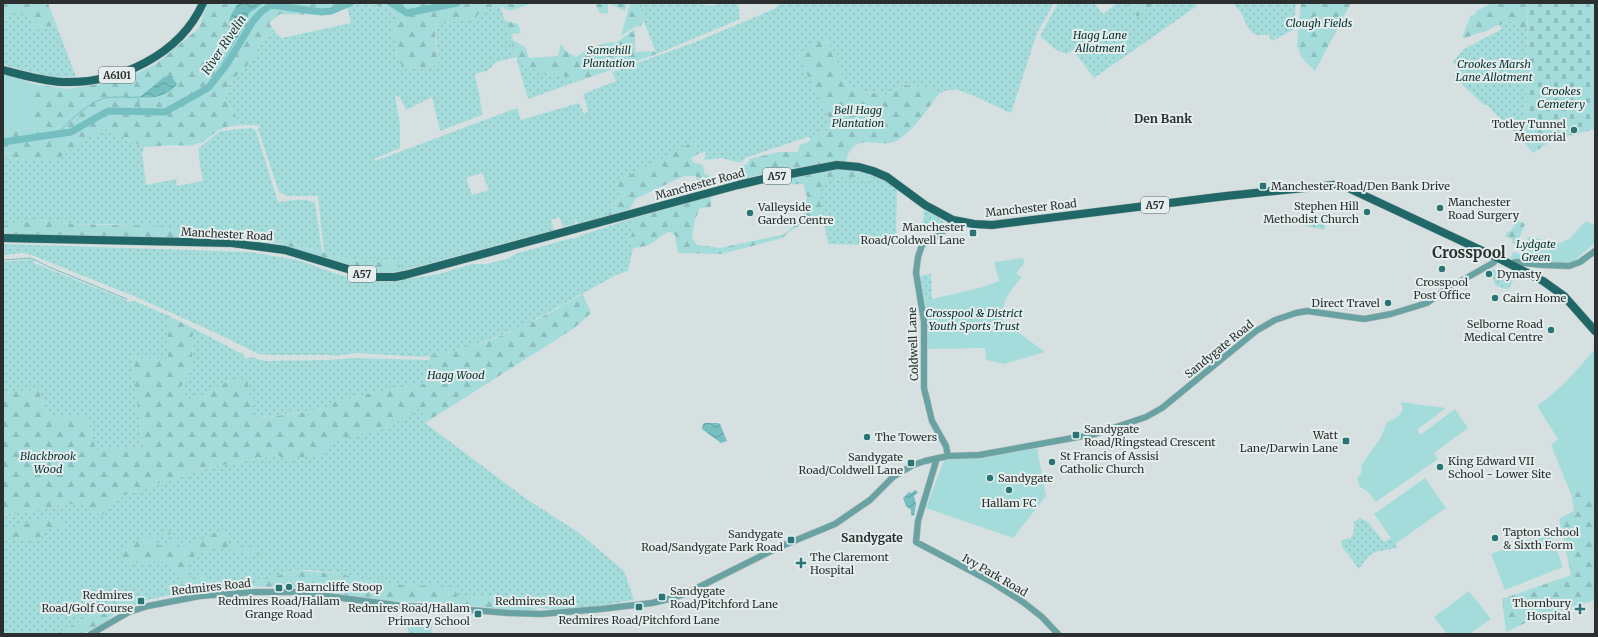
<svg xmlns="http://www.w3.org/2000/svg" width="1598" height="637" font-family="Merriweather,serif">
	<defs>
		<pattern id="grass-dots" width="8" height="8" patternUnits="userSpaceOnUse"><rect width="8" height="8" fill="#a4dcdc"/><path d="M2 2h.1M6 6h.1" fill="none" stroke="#8dbdbd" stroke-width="1.8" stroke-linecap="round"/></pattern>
		<pattern id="forest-firs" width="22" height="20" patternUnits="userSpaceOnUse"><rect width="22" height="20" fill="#a4dcdc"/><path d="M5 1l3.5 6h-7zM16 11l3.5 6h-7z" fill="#8dbdbd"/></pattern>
		<pattern id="cemetery-stones" width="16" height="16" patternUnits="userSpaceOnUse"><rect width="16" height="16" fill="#a4dcdc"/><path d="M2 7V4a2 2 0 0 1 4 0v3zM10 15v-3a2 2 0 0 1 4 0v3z" fill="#8dbdbd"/></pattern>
		<pattern id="water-waves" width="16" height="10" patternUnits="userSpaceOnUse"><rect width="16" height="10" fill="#75bfc0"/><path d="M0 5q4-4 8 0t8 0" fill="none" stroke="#609c9c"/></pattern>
	</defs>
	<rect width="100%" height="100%" fill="#d7e0e0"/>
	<path fill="url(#grass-dots)" fill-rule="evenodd" d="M357,3c14,0 32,3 41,15l-5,2 4,37 6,11 21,-1 14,-2c1,-16 -4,-24 -1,-40l27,-6h11l5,-8 20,-5 16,51 27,16 18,2 15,7 -48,17 -12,-42 -20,5 -9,9 -12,3 7,36v5l-42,16 -8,-34 -26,13 -6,-13 -5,-2 5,30v23l-26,11 1,2 142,-53 4,12 58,-17 5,11 4,-3 -5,-17 33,-13 -4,-9 81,-29 81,-34 7,-6h273l-17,30 -26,80 -37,-17 -21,-8 2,2h-8l-9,5 -10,-8 -24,-2 -19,10 -37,-7 -22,-50 8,90 -89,30 -3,4 -11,-1 -1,-1 -9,-2 -17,2 2,-8 -6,1 -5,-11 -75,38 -4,4 4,12 -13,20 -29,8 -1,-3h-3l1,3 -12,3 -4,-10 -8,3 3,10 -153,41 -4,-11 -30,3 -43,-10 -6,-57h-31l-8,-4 -21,-63 2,-2 -1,-2h-18l-17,-29 9,-18 9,-6 11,-14 6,-15 7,-7 10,-3 6,5 69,-15 -4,-17zM482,173l7,17 -17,5 -6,-17z
		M641,3h57l12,3 14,-3h14l2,16 -83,35 -14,-34z
		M1058,3h36l9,11 14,-11h10l10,14 19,-14h39l2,3 -103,72 -21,-28 -7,4 -11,-5 -15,-13z
		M1233,3h63l-3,27 -21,11 -4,-7c-19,5 -19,-7 -27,-21 -2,-3 -6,-7 -8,-10z
		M14,12l14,2 7,16 21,-6 20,53h-24l-49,-12v-46z
		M1508,21l8,2 4,6h7l-2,114 -38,-38h-3l-31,-29 7,-4 -7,-11 11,-12 38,-20 -2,-4z
		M103,128l41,19 -2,6 4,32 30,-6 1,7 26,-5 -4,-22v-11l21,-17 32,-3 4,3 22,71c11,-1 27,-5 37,1l7,49 -37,-11 -37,-4h-34l-1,-5 -106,-8h-33l-22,-4 -32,2 -17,4v-69l26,3 67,-28z
		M872,173l25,14 -1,59 -68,-2 -9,-46 2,-14 5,-5 19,-3 25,4z
		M924,208l19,13 1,4 -2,3 -12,6 -7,-12z
		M1307,216h18l4,3 -5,11 -18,-4z
		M634,218l-1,12 -4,12 4,7 -5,22 -12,4 -92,51 -52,20 -26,7 -24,4 -66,-4 -20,3 -7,-1h-58l-12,-1 -45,-22 -78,-35 -107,-43 -8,-1 -18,2v-11l247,8 48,8 42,15 27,6 22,1 50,-8 33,-10h14l21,-5 8,-5 57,-16 2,1 5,-3z
		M33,259l1,4 92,37 1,2 7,-1 33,14 1,43h-29l-8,-4 12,93 -47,3 -9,-33h-38l-11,-28 -35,4v-131z
		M1491,270h8l17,4 -7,15h-4l-10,-4z
		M931,274l1,26 -8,1 -4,-24 2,-2z
		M193,328l51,27 1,4 6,-2 13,4 63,-1 28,-2 75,2 2,10 -3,13 -58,10 -39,10 1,5 -80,11 -23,-39 -33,18 -9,1 -7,-12 11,-18z
		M421,407l4,16 100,75 53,34 46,39 10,29c-34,5 -95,21 -123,-5l-8,2 -47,1 -25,-13 -15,1 -51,-5 -23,-7 -33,-4h-15l-40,14 -28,3 -18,-7 -16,1 -1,-5 -6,2 -10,16 -28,6 -16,-4 -34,16 -41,22h-53v-119l66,-11h19l20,2 11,-9 83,-28 76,-14 110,-28z
		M1360,518l8,4 16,20 7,-4 7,10c-25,5 -23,-1 -39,21l-17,-22v-7l9,-2 3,-7v-9z"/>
	<path fill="url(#forest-firs)" d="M3,3h45l8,21 -21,6 -7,-16 -14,-2 -11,7z
		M207,3h150l-31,12 -46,-1 -11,9 7,10 -10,3 -7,7 -6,15 -11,14 -9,6 -9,18 17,29 -15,2 -9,4 -14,11 -13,4 -14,-1 -32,2 -41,-19 -44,30 -30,2 -26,-3v-26l31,-3v-44l32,5 54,-8 36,-17 43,-36z
		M371,3h162l-23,8 -10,-5 -20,5 -5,8h-11l-27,6c-4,15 1,25 1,40l-14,2 -21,1 -6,-11 -3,-30h-3l-2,-4 8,-5 -4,-6z
		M595,3h32l-2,8 -17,-8v11l-8,-1z
		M630,3h11l2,17 -2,6 -6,1 -14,9z
		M1127,3h29l-19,14z
		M1301,3h50l-36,68 -13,-13 -5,-12z
		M1492,3h36l-1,26h-7l-4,-6 -8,-2 -8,4 -5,1 -8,5 -9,2 -12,5 -4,-1 9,-22h4l1,-4z
		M504,20l14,4 3,9 -9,1 1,6 12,7 4,11 29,-2 3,-12 5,7 10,6 12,-8 18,-6 11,-1 18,-13v23l21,-1 1,3 -81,28 -15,-7 -18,-2 -16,-6 -11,-10z
		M826,38l22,50 37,7 19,-10 24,2 10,8c-9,12 -28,40 -42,46 -13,7 -33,-6 -45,8 -3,4 -5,12 -7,17l28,7 -1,7 -26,-3 -19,2c-10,11 -5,28 -3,41l-16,-2 -10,9 -11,7 -3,4 -62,16 -43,-1 -3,-18 -5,-3c-8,1 -13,9 -21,13 -5,2 -10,1 -16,4l-4,-7 4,-12 1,-12 77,-22v11l-11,1 -5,12 -3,18 5,7 23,3 65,-14 17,-16 5,-21 -4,-13 -36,1 -4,-11 -39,10 -1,-4 26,-18v-3l30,-7h19l2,-7 10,-4 -1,-5 25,-8 -37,-74z
		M695,141l5,12 -9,5 2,4 10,3 2,10 3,-1 3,7 -3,2 -11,-2 -1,-5h-12l-49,23 -5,10 -23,7 13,-19 -4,-13 4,-4z
		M52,220l22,4 77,2 62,6 1,5h34l37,4 36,11 46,11 31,-3 3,11 -19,2 -18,-2 -87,-28 -106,-5 -168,-4v-8l17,-4z
		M1518,220l7,4 -9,21 -4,-2 1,-3 -8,-4 3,-5 2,1z
		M583,294l8,19 -18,16 -148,94 -4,-16 -33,20 -57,15 -9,12 -37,6 -7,-5 -76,14 -83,28 -11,9 -7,11 -13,-13h-19l-66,11v-122l35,-4 11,28h38l9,33 47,-3 -12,-93 8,4h29l-1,-43 26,13 -1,41 -11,18 7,12 9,-1 33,-18 17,-2 7,41 79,-11 -1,-5 39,-10 58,-10 3,-13 -3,-14c32,-5 65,-16 94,-30 21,-9 40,-21 60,-32z
		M1595,487v113l-59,18 -30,14 -4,-33 69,-24 -12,-56 15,-8 -3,-17z
		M48,517l16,3 1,7h-11l-13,4 1,8 -20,1 -17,-2 -1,-7z
		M225,531l4,5 -2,7 16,6 14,-1 1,6 -12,1 -2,-2 -28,-6 -13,5 -8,-2 -1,8 -7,6v10l-6,2 -8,-10 -14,-5 -10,2h-23l-4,-7v-6c14,-11 31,-14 48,-18l1,2 -16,4v4l5,4 12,-6 11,-2 2,3 -14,4v4l4,1 26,-10 12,-7z
		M294,570l48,4 23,7 51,5 15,-1 25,4 1,9 46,-1 8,-2 6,6 22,9h-35l-11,-2 -74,-7 -3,1 -28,-1 -108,-16 -2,2 -32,-1 -11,3 -40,3 -1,-1 -19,3 10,-16 6,-2 1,5 5,-1v-4l2,-3 5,-1 4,8 18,7 28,-3z
		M131,596l16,4 -30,12 -9,8 -25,14h-27l41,-22z
		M411,618l22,1 -2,15h-22l-2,-8z"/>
	<path fill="url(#cemetery-stones)" d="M1528,3h67v126l-44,12 -18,12 -8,-10z"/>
	<path fill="#a4dcdc" d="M3,74l31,10v44l-31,3z
		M1586,221l9,4v18l-21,18 -17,4 -47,-6 3,-7 9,3 6,-18 32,6 9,-4z
		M1023,258l1,6 -8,9 6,4c-12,14 -21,24 -19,44l42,31 -41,12 -18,-4 -1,-12 -58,1 -1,-35 -2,-13 59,-14 16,-6 -5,-19z
		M1595,349v138l-24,7 -20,-49 7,-6 -21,-33c22,-15 41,-37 58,-57z
		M1400,402l46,6 -29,22 3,5 35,-26 13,19 -34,25 4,6 -62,43 -9,-11 -7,-4 -3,-9 4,-4 1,-10 19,-27 6,-15c8,-3 13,-5 16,-14z
		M1037,448l9,48 -33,42 -87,-30 18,-48 47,-5z
		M1425,478l21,30 -51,36 -21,-30z
		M1550,532l13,35 -58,23 -14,-36z
		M1469,591l22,28 -22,15h-22l-13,-17z"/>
	<path fill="url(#water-waves)" d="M238,3h26l-15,10 -4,12 -13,21 1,-12 -4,-7 1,-10z
		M171,76l6,8c-8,11 -23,15 -37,13l24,-20z
		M705,423h13l2,1 7,17 -6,2 -19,-14 1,-5z
		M915,490l3,2 -4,4 2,8 -2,12 -3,-1v-5l-5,-4 -3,-8 6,-6 2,1z"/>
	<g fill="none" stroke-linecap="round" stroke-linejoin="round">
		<path stroke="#75bfc0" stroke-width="1" d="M224,68l-2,-4 10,-18
			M138,98l2,13
			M58,134c10,-13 32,-32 47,-36 11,-2 24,0 35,-1
			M3,260l28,-2 18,9 78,32"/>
		<path stroke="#75bfc0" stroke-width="7" d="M391,3l16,10 50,-10
			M3,142l68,-10 37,-21 57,1 43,-24 19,-24 26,-43 8,-9 10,-7 51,7 9,-1 19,-8"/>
		<defs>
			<path id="tertiary" d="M1509,264l7,-2 27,3 26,1 11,-4 15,-11
				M948,456l-2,-10 -14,-25 -8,-33v-67l-8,-48 2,-16 4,-12 23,-15 8,-10
				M937,458l-19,63 -2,21 74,39 33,21 19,15 16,17
				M91,634l38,-22 19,-6 52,-10 54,-4h42l107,14 31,1 74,6 33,1 60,-5 51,-6 21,-5 14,-5 90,-45 58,-24 35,-24 23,-23 20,-12 12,-4 23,-5 31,-1 116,-21 51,-17 16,-9 94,-77 19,-11 21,-7 11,-2 57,8 27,-5 36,-11 18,-13 48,-27 5,-5"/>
			<path id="primary" d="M3,70c19,5 39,11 60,12 55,2 117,-27 140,-79
				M3,238l229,5 53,7 89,27h21l10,-2 333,-90 26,-6 73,-14 22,2 14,4 14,6 38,28 28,15 21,4 18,1 234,-29 108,-11 12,2 152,71 45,23 21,15 31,35"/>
		</defs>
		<use href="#tertiary" stroke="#b5bdbd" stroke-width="7"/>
		<use href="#primary" stroke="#b5bdbd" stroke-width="9"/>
		<use href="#tertiary" stroke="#68a2a2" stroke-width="6"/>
		<use href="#primary" stroke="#206768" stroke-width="8"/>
	</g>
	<g fill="#2a7475" stroke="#e4eeed" stroke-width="1.5">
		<circle cx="1574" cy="130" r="4"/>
		<rect x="1259" y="182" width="8" height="8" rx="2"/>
		<circle cx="1440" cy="208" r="4"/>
		<circle cx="1367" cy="212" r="4"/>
		<circle cx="750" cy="213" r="4"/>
		<rect x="969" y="229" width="8" height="8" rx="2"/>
		<circle cx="1442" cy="269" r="4"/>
		<circle cx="1489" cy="274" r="4"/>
		<circle cx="1495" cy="298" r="4"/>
		<circle cx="1388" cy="303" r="4"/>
		<circle cx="1551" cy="330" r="4"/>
		<rect x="1072" y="431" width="8" height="8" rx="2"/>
		<circle cx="867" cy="437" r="4"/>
		<rect x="1342" y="437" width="8" height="8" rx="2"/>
		<circle cx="1052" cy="462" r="4"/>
		<rect x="907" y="459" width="8" height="8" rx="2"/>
		<circle cx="1440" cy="467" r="4"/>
		<circle cx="990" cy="478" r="4"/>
		<circle cx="1009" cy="490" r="4"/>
		<circle cx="1495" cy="538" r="4"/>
		<rect x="787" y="536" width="8" height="8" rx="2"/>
		<path d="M799 557h4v4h4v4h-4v4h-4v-4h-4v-4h4z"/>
		<circle cx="289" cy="587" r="4"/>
		<rect x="275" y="584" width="8" height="8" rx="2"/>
		<rect x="658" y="593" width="8" height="8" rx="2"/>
		<rect x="137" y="597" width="8" height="8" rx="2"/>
		<rect x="635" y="603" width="8" height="8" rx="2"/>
		<path d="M1578 603h4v4h4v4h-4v4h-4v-4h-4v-4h4z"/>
		<rect x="474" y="610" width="8" height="8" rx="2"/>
	</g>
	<g text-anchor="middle" stroke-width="4" stroke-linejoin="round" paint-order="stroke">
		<g fill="#e4eeed" stroke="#636868" stroke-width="1">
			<rect x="99" y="67" width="36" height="16" rx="3"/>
			<rect x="763" y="168" width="28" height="16" rx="3"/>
			<rect x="1141" y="197" width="28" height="16" rx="3"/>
			<rect x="348" y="266" width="28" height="16" rx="3"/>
		</g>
		<g font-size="10" font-weight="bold" fill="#2c2f2f">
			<text x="117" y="79">A6101</text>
			<text x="777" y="180">A57</text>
			<text x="1155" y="209">A57</text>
			<text x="362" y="278">A57</text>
		</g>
		<g font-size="11" font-style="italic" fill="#0a3031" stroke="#e4eeed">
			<text x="1319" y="27">Clough Fields</text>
			<text x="1100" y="39">Hagg Lane<tspan x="1100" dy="13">Allotment</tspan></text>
			<text x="609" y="54">Samehill<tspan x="609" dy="13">Plantation</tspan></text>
			<text x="1494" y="68">Crookes Marsh<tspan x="1494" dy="13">Lane Allotment</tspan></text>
			<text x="1561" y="95">Crookes<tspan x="1561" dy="13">Cemetery</tspan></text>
			<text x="858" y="114">Bell Hagg<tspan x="858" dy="13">Plantation</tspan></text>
			<text x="1536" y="248">Lydgate<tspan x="1536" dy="13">Green</tspan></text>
			<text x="974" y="317">Crosspool &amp; District<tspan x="974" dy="13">Youth Sports Trust</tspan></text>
			<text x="456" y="379">Hagg Wood</text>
			<text x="48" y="460">Blackbrook<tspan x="48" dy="13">Wood</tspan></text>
		</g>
		<g font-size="11" fill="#2c2f2f" stroke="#e4eeed" text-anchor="start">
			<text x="1566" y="128" text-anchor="end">Totley Tunnel<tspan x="1566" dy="13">Memorial</tspan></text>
			<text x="1271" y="190">Manchester Road/Den Bank Drive</text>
			<text x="1448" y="206">Manchester<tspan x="1448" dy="13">Road Surgery</tspan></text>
			<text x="1359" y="210" text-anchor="end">Stephen Hill<tspan x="1359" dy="13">Methodist Church</tspan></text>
			<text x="758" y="211">Valleyside<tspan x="758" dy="13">Garden Centre</tspan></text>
			<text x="965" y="231" text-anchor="end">Manchester<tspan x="965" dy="13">Road/Coldwell Lane</tspan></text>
			<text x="1497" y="278">Dynasty</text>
			<text x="1442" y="286" text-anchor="middle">Crosspool<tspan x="1442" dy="13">Post Office</tspan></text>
			<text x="1503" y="302">Cairn Home</text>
			<text x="1380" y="307" text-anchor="end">Direct Travel</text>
			<text x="1543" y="328" text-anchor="end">Selborne Road<tspan x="1543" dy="13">Medical Centre</tspan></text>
			<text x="1084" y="433">Sandygate<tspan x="1084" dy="13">Road/Ringstead Crescent</tspan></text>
			<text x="1338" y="439" text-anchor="end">Watt<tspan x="1338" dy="13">Lane/Darwin Lane</tspan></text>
			<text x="875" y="441">The Towers</text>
			<text x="1060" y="460">St Francis of Assisi<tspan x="1060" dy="13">Catholic Church</tspan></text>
			<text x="903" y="461" text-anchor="end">Sandygate<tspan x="903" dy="13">Road/Coldwell Lane</tspan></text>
			<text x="1448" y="465">King Edward VII<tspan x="1448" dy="13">School - Lower Site</tspan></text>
			<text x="998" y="482">Sandygate</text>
			<text x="1009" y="507" text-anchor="middle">Hallam FC</text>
			<text x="1503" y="536">Tapton School<tspan x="1503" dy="13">&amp; Sixth Form</tspan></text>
			<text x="783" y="538" text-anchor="end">Sandygate<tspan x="783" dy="13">Road/Sandygate Park Road</tspan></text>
			<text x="810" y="561">The Claremont<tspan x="810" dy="13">Hospital</tspan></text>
			<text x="297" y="591">Barncliffe Stoop</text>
			<text x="670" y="595">Sandygate<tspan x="670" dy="13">Road/Pitchford Lane</tspan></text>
			<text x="133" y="599" text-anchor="end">Redmires<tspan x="133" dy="13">Road/Golf Course</tspan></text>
			<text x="279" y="605" text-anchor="middle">Redmires Road/Hallam<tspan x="279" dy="13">Grange Road</tspan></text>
			<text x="1571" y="607" text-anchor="end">Thornbury<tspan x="1571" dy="13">Hospital</tspan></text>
			<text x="470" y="612" text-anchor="end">Redmires Road/Hallam<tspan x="470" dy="13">Primary School</tspan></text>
			<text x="639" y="624" text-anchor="middle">Redmires Road/Pitchford Lane</text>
		</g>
		<g font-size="11" fill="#2c2f2f" stroke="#e4eeed">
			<text transform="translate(700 184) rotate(-15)" y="4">Manchester Road</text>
			<text transform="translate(1031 208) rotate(-6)" y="4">Manchester Road</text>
			<text transform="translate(227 234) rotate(3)" y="4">Manchester Road</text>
			<text transform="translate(913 344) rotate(-92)" y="4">Coldwell Lane</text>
			<text transform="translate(1219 349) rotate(-39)" y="4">Sandygate Road</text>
			<text transform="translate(995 575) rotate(30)" y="4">Ivy Park Road</text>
			<text transform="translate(211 587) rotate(-6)" y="4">Redmires Road</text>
			<text x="535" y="605">Redmires Road</text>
		</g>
		<g font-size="12" font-style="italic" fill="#143939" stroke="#e4eeed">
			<text transform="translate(224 45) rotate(-56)" y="4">River Rivelin</text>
		</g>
		<g font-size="12" font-weight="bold" fill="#2c2f2f" stroke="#e4eeed">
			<text x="1163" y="123">Den Bank</text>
			<text x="872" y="542">Sandygate</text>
		</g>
		<g font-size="15" font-weight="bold" fill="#2c2f2f" stroke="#e4eeed">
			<text x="1469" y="258">Crosspool</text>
		</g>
	</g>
	<rect width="1598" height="637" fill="none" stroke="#2c2f2f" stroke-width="8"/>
</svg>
